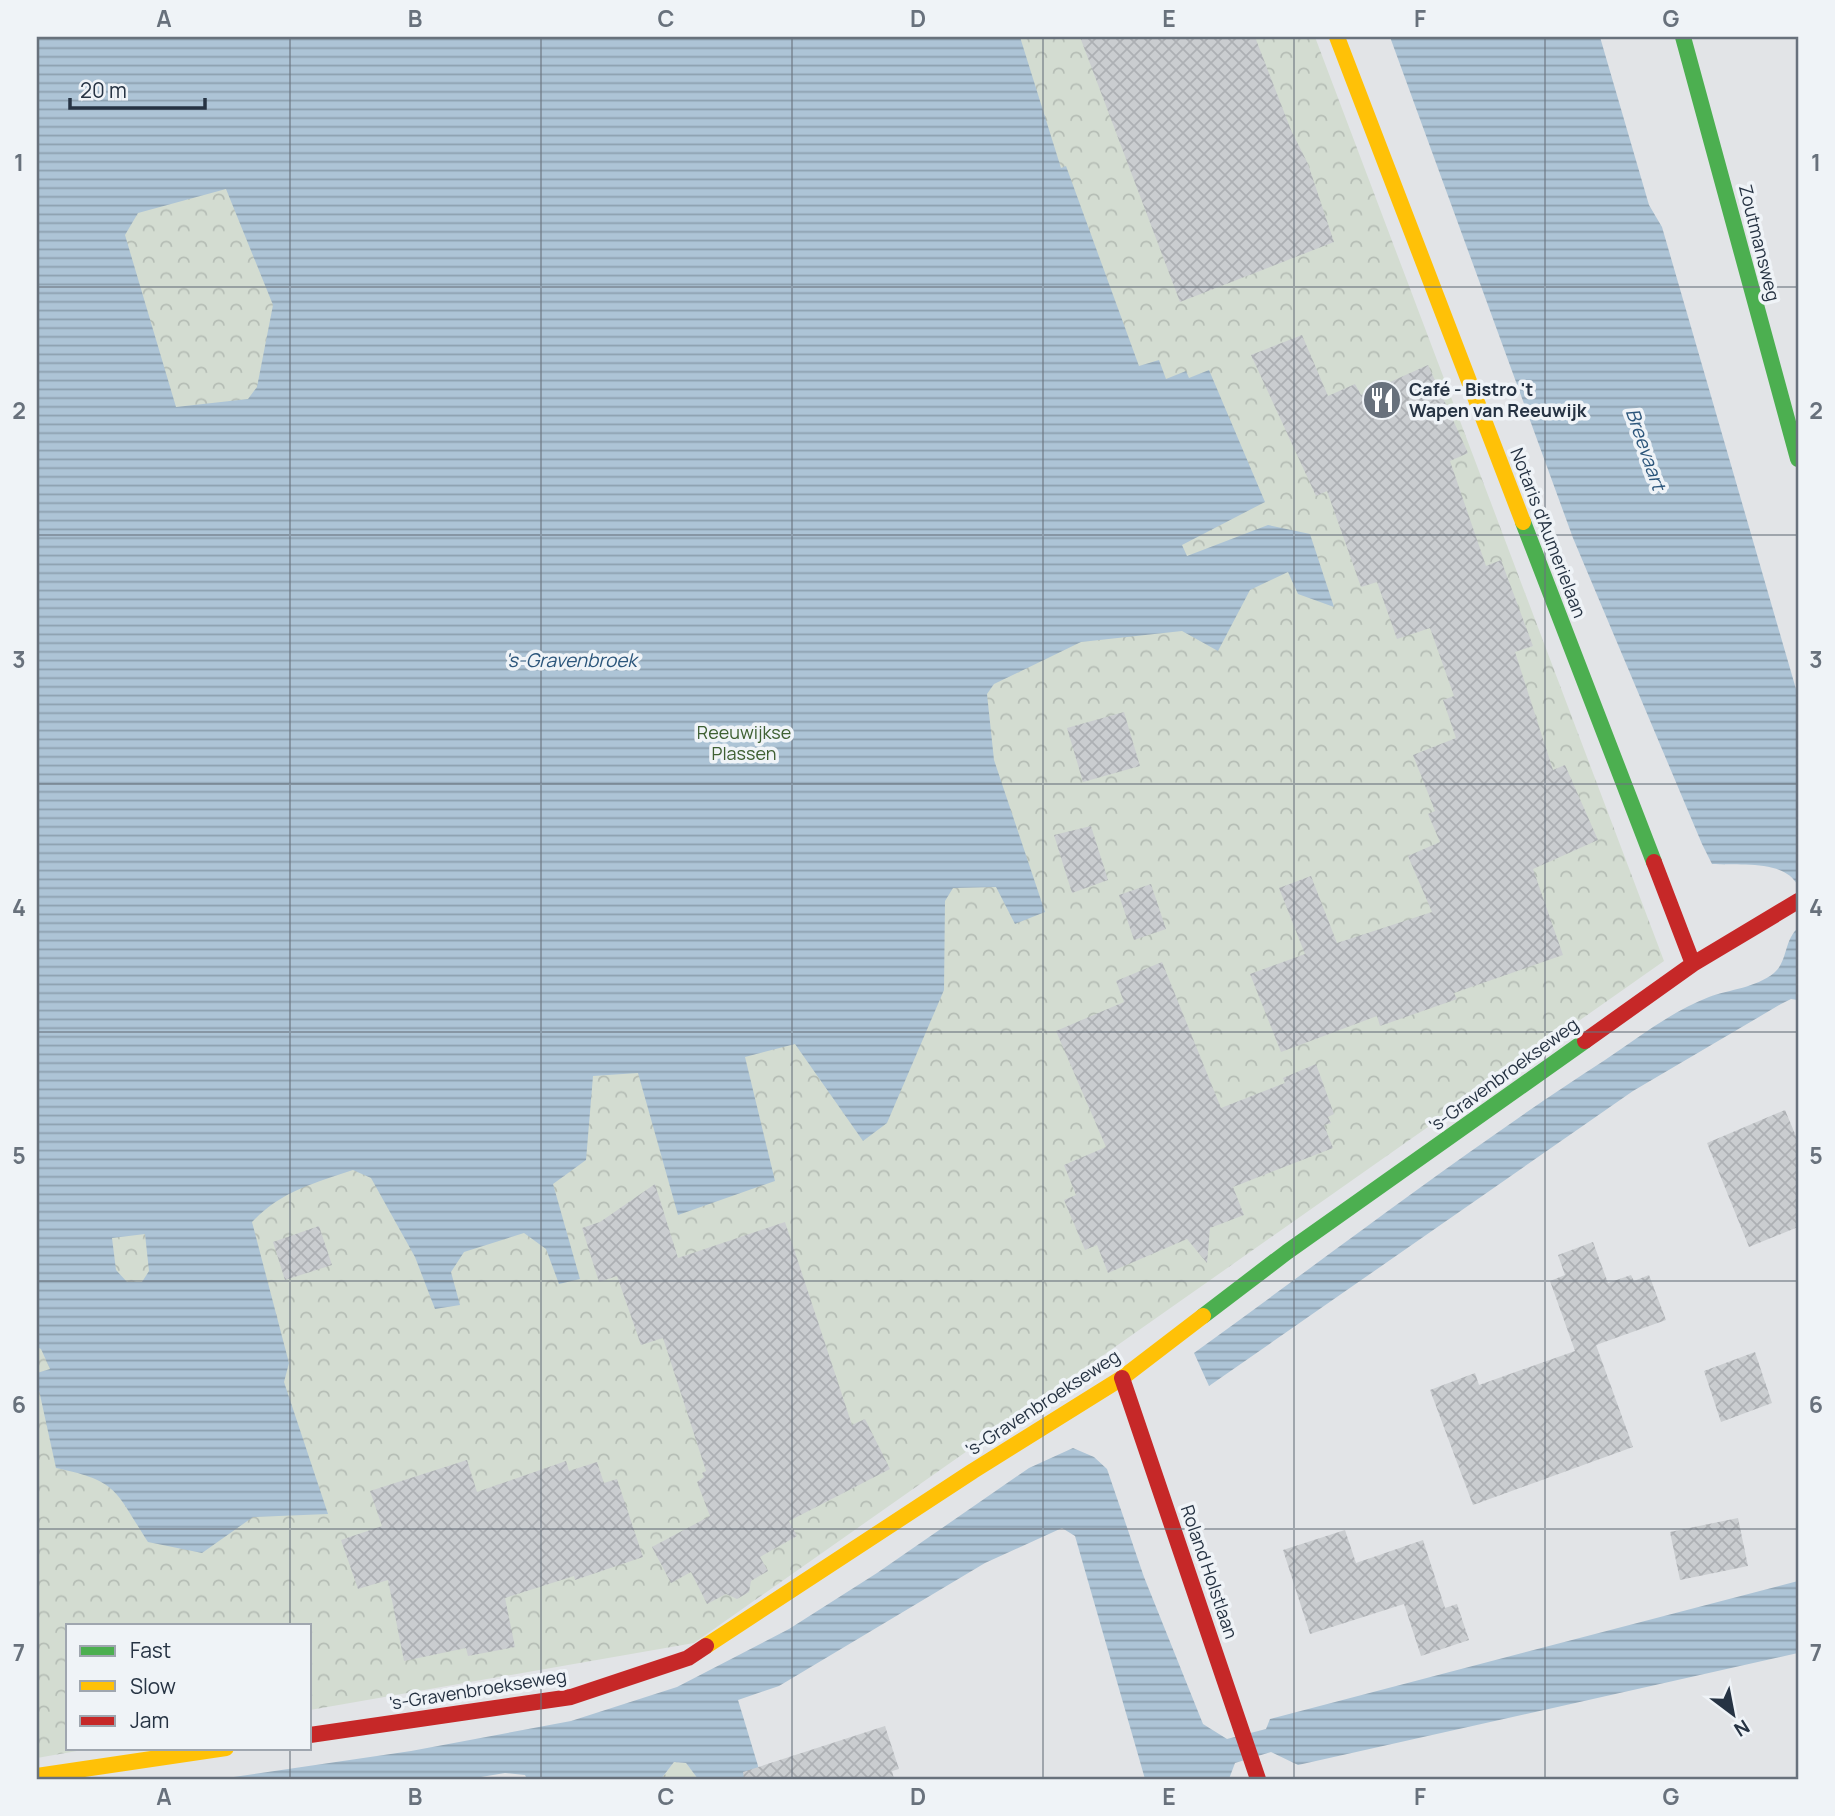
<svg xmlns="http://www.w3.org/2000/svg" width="1835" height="1816" font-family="Manrope,sans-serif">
	<defs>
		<pattern id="grass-tufts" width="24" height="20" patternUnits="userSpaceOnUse" patternTransform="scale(1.75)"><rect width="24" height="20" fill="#d3dcd1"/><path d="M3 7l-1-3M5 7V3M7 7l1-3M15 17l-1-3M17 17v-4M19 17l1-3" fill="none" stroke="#b5bdb5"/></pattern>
		<pattern id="park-crowns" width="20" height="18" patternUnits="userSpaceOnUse" patternTransform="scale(1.75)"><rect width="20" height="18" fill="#d3dcd1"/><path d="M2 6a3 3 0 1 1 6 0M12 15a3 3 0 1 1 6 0" fill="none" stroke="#b5bdb5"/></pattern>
		<pattern id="water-rules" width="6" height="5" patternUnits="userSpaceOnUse" patternTransform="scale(1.75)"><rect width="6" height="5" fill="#adc4d6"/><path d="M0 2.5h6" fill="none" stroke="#8da0af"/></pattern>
		<pattern id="building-cross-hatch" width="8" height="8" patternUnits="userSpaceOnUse" patternTransform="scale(1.75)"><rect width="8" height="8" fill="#cacdd0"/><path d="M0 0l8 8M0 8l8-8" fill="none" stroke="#adb0b4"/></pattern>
	</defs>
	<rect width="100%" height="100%" fill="#e2e4e7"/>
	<path fill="url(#grass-tufts)" d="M674,1762l12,1 12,16h-37z"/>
	<path fill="url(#park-crowns)" d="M37,37h1278l349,924 -970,682 -384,67v-85h-242v123h26l-57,10z"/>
	<path fill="url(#water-rules)" fill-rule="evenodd" d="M37,37h983l41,131 5,-2 73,200 20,-6 7,19 20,-8 3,7 20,-8 56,132 -83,43 5,11 81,-31 42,9 24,73 -36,-13 -10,-22 -38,18 -32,61 -36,-20 -101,11 -87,42 -7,10 7,66 51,152 -30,12 -19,-37 -43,1 -8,13 -1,89 -57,133 -24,18 -68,-97 -50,13 30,124 -97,34 -40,-142 -45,3 -7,84 -33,24 27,95 -21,5 -13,-35 -22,-16 -60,19 -13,20 9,33 -25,4 -20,-52 -44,-79 -18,-8c-38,13 -72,21 -101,52l37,141 -5,19 44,132 -75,3 -51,36 -54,-11c-33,-51 -29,-61 -92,-74l-19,-87v-8l13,-4 -9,-20 -4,-2zM226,189l47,116 -16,82 -9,12 -72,8 -51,-172 13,-22zM145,1234l4,37 -7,11h-15l-11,-12 -4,-32z
		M1390,37h210l49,168 13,22 136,469v190c-13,-27 -59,-20 -86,-22l-10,-20 -129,-306z
		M1798,928v72l-7,-1 -10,5 -148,87 -424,295 -15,-33c136,-98 270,-202 411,-293 33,-22 67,-49 104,-63 22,-8 46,-9 65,-24 14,-12 10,-33 24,-45z
		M1073,1448l21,9 13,12 37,108 59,147 24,15 39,-10 4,-10 528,-138v72l-500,112 -27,-13 -36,11 -6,16h-84l-70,-243 -13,-8 -77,35 -206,123 -41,14 24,79h-64l-12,-16 -12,-1 -13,17h-134l-2,-4 -20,-2 -36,6h-249l191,-28 160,-30 106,-34 112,-58 88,-56 152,-105z"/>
	<path fill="url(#building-cross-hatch)" d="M1080,37h175l36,93 17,34 26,78 -154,60z
		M1302,335l26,61 27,-12 6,11 67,-30 40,88 -18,8 36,105 15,-6 32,86 -18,6 38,118 12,-5 33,75 -65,29 30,86 -109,38 3,6 -77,27 -3,-10 -96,36 -31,-78 55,-20 -26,-66 32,-12 26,67 95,-31 -24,-56 32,-14 -12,-28 7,-3 -22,-56 43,-17 -13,-38 11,-4 -24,-68 -33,11 -20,-57 -16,5 -34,-96 -11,5 -65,-141z
		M1124,712l16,54 -57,16 -16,-54z
		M1091,826l17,54 -36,13 -18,-58z
		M1151,884l15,45 -32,11 -15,-45z
		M1162,962l59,146 64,-25 -2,-5 33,-14 18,50 -6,3 3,6 -7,2 9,23 -100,39 11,28 -34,13 -3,35 -20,-24 -79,34 -11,-28 -12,5 -21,-50 12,-5 -12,-30 42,-18 -50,-116 68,-29 -8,-21z
		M1785,1110l13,31v86l-49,20 -42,-104z
		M655,1184l23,74 107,-36 67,203 13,-6 25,50 -101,52 8,15 -37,21 8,14 -17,10 -2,11 -12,7 -11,-5 -19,10 -16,-32 -20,11 -19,-36 58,-31 -13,-34 7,-5 -2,-4 4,-2 -43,-133 -22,7 -24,-69 -18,6 -17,-54 18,-6z
		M319,1226l13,39 -47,15 -12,-38z
		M1593,1242l15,41 23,-8 3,6 15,-6 17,45 -70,25 37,102 -160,58 -43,-115 45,-17 4,12 96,-34 -25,-70 15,-6 -7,-20z
		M1755,1352l17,51 -51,19 -17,-51z
		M467,1460l10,32 89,-31 3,10 28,-9 7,21 13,-4 26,78 -68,23 -1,-4 -69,22 10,49 -47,9 -2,-8 -62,13 -16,-81 -30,9 -17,-49 41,-14 -12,-35z
		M1738,1518l10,48 -68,14 -10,-48z
		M1345,1530l11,33 67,-23 22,68 12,-4 12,36 -48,16 -17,-52 -94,30 -27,-84z
		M885,1726l14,43 -7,2 2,8h-150l-1,-7z"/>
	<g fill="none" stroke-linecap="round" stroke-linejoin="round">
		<path stroke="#4caf50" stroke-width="16" d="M1683,37l115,422
			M1523,522l131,340
			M1203,1316l84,-64 298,-211"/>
		<path stroke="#ffc107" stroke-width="16" d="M1337,37l186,485
			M706,1646l267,-175 149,-93 81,-62
			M37,1776l189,-28"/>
		<path stroke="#c62828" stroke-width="16" d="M1654,862l39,102
			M1585,1041l108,-77 105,-63
			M1122,1378l136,401
			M310,1735l261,-38 117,-39 18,-12"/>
	</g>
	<path fill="none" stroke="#68717c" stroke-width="2" stroke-opacity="0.55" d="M290,37v1588M541,37v1742M792,37v1742M1043,37v1742M1294,37v1742M1545,37v1742M37,287h1761M37,535h1761M37,784h1761M37,1032h1761M37,1281h1761M37,1529h1761M290,1748v31"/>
	<defs>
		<symbol id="restaurant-disc" viewBox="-11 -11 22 22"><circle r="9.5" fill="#68717c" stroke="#eff3f7"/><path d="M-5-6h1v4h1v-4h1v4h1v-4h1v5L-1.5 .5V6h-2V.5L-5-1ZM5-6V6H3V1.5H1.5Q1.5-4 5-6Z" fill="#fff"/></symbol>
	</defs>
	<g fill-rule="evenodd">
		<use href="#restaurant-disc" x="1360" y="378" width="44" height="44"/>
	</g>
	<g text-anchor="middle" stroke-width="7" stroke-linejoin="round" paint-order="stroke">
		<g font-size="18" fill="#263343" stroke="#eff3f7">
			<text transform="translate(1759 243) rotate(76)" y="6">Zoutmansweg</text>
			<text transform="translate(1548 533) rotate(69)" y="6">Notaris d'Aumerielaan</text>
			<text transform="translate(1504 1075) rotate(-36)" y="6">'s-Gravenbroekseweg</text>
			<text transform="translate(1043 1403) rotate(-33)" y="6">'s-Gravenbroekseweg</text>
			<text transform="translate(1209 1572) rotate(71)" y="6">Roland Holstlaan</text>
			<text transform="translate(478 1690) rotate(-9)" y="6">'s-Gravenbroekseweg</text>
		</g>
		<g font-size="18" font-weight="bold" fill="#263343" stroke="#eff3f7" text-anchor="start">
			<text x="1409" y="396">Café - Bistro 't<tspan x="1409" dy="21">Wapen van Reeuwijk</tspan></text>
		</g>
		<g font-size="18" fill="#3e6032" stroke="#eff3f7">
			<text x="744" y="739">Reeuwijkse<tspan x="744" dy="21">Plassen</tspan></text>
		</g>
		<g font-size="19" font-style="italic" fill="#2c567b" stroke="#eff3f7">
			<text transform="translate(1646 449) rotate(71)" y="7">Breevaart</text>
			<text x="571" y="667">'s-Gravenbroek</text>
		</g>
	</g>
	<rect width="1835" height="1816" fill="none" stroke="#eff3f7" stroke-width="77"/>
	<rect x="66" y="1624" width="245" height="126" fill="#eff3f7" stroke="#9fa6af" stroke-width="2"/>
	<rect x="80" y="1646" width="35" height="10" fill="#4caf50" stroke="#9fa6af" stroke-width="2"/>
	<text x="130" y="1658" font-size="21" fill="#263343">Fast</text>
	<rect x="80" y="1681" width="35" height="10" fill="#ffc107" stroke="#9fa6af" stroke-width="2"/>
	<text x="130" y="1694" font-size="21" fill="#263343">Slow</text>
	<rect x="80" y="1716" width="35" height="10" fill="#c62828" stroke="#9fa6af" stroke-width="2"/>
	<text x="130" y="1728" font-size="21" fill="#263343">Jam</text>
	<g transform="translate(1733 1714) rotate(148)" stroke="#eff3f7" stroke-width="5" paint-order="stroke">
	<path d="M0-5L12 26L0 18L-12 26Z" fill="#263343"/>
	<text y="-10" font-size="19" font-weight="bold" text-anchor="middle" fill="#263343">N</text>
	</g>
	<path d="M70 98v10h135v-10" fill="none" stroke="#263343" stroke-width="3.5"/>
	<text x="80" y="98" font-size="21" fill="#263343" stroke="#eff3f7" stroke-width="5" paint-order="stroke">20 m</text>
	<rect x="38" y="38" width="1759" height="1740" fill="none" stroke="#68717c" stroke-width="2.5"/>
	<g font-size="23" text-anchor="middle" font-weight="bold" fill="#68717c">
		<text x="164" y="27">A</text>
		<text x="415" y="27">B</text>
		<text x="666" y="27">C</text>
		<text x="918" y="27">D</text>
		<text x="1169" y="27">E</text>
		<text x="1420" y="27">F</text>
		<text x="1671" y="27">G</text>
		<text x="19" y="171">1</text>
		<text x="1816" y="171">1</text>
		<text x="19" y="419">2</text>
		<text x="1816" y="419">2</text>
		<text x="19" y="668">3</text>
		<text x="1816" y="668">3</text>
		<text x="19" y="916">4</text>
		<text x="1816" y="916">4</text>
		<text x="19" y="1164">5</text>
		<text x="1816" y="1164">5</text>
		<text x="19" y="1413">6</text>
		<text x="1816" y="1413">6</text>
		<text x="19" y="1661">7</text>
		<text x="1816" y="1661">7</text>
		<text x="164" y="1805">A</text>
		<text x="415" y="1805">B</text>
		<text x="666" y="1805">C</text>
		<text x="918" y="1805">D</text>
		<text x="1169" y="1805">E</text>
		<text x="1420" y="1805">F</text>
		<text x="1671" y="1805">G</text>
	</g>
</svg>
